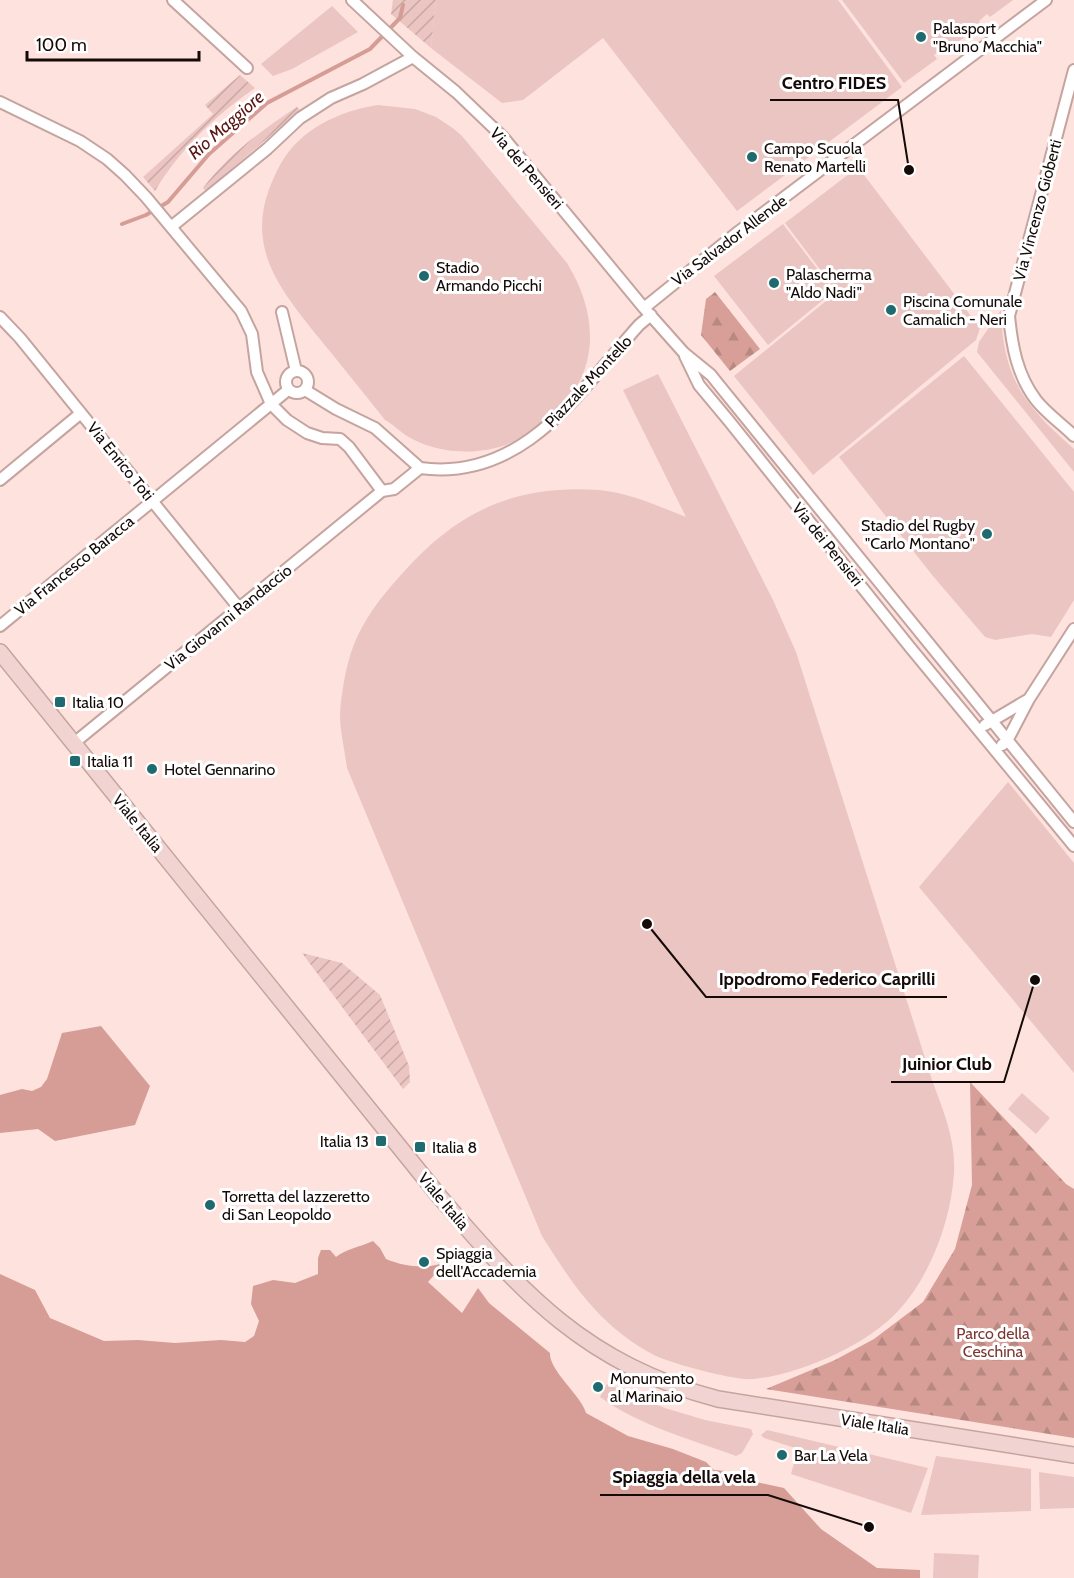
<svg xmlns="http://www.w3.org/2000/svg" width="1074" height="1578" font-family="Cabin,sans-serif">
	<defs>
		<pattern id="forest-firs" width="22" height="20" patternUnits="userSpaceOnUse" patternTransform="scale(1.5)"><rect width="22" height="20" fill="#d79f98"/><path d="M5 1l3.5 6h-7zM16 11l3.5 6h-7z" fill="#b88882"/></pattern>
		<pattern id="garden-furrows" width="10" height="10" patternUnits="userSpaceOnUse" patternTransform="scale(1.5)"><rect width="10" height="10" fill="#ebc5c1"/><path d="M-1 1l2-2M0 10L10 0M9 11l2-2" fill="none" stroke="#c9a8a4"/></pattern>
	</defs>
	<rect width="100%" height="100%" fill="#fee2de"/>
	<path fill="#ebc5c1" d="M436,0h402l64,87 -165,124 -134,-173 -80,62 -21,3 -71,-55z
		M842,0h171l-23,17 -3,-3 -8,7 2,3 -2,2 -3,-3 -4,4 2,3 -27,20 -2,-3 -11,8 3,4 -33,24z
		M332,6l26,26 -66,37 -19,7 -12,-12z
		M378,105l37,4 21,8 18,12 8,7 105,127c29,47 34,101 -5,144 -6,7 -14,12 -21,18 -28,22 -59,30 -95,25 -12,-2 -28,-7 -39,-14 -8,-5 -14,-12 -22,-16 -22,-28 -44,-55 -66,-82 -46,-57 -79,-99 -39,-173 20,-36 59,-54 98,-60z
		M858,167l122,161 -4,12 -163,135 -79,-99 103,-84 -52,-69z
		M783,224l51,67 -66,54 -54,-69z
		M1001,310c2,69 23,95 73,139v23l-97,-120 2,-10z
		M964,356l110,136v108l-23,37 -19,-3 -37,6 -10,-3 -52,-61 -94,-119z
		M658,374l115,226 23,52 136,428c11,30 24,60 22,93 -3,47 -23,102 -55,137 -31,35 -100,65 -146,69 -17,2 -85,-16 -101,-25 -53,-29 -79,-69 -110,-118l-195,-468c-2,-17 -7,-36 -7,-54 1,-19 6,-49 13,-67 10,-27 28,-50 47,-71 56,-64 114,-92 199,-86 31,3 59,16 87,27l-63,-127z
		M1008,782l66,81v210l-155,-186z
		M1022,1093l28,25 -14,16 -28,-25z
		M607,1384l58,24 40,12 46,9 2,5 -11,19 -6,3c-46,-17 -96,-30 -136,-59z
		M767,1430l161,38 -17,45 -120,-39 7,-25 -34,-11 -3,-3z
		M936,1456l95,13v42l-110,4z
		M1039,1472l35,5v31l-34,1z
		M934,1553l45,2 -1,23h-45z"/>
	<path fill="url(#forest-firs)" d="M715,292l45,57 -30,22 -29,-36 5,-36z
		M970,1082l96,102 8,5v249l-308,-49 69,-29 39,-21 49,-37 32,-53 17,-64z"/>
	<path fill="url(#garden-furrows)" d="M393,0h43l-5,48 -40,-34z
		M240,75l15,13c-39,27 -75,61 -100,103l-12,-14 70,-63 -8,-9z
		M297,107l3,3 -94,81 -3,-3c26,-34 59,-58 94,-81z
		M302,953l40,10 38,32 29,71 1,16 -7,7z"/>
	<path fill="#d59d96" d="M101,1026l49,60 -15,39 -80,16 -17,-12 -38,4v-38l22,-6 10,2 9,-4 6,-8 15,-46z
		M373,1241l7,7 6,11c17,7 36,10 54,5l1,3 -13,15 34,31 16,-25 11,15 61,50c-1,18 31,42 36,60l42,23 45,13 33,13 8,8 12,1 16,8 42,9 37,41 56,39 43,2v8h-920v-304l35,16 15,28 54,23 34,-1 37,3 46,-3 24,2 9,-6 5,-15 -8,-17 2,-18 20,-6 22,3 23,-9v-16l3,-8h9l6,7c10,-8 24,-10 37,-16z"/>
	<g fill="none" stroke-linecap="round" stroke-linejoin="round">
		<path stroke="#d59d96" stroke-width="4" d="M122,224l24,-9 22,-13 41,-48 58,-51 103,-54 30,-31 3,-13"/>
		<defs>
			<path id="minor" d="M173,0l74,68
				M352,0l61,57 43,35 47,45 141,171 40,45 27,22 8,10 355,437
				M1074,70l-65,246c3,30 8,59 27,84 10,13 26,24 38,36
				M0,102l80,39 27,18 18,16 21,22 95,114 11,23 5,38 14,32 16,16 20,13 15,5 18,1 9,8 33,44
				M171,227l96,-78 33,-31 31,-20 32,-14 50,-27
				M644,308l94,-76 308,-232
				M282,312l14,59
				M0,317l20,21 219,270
				M685,356l14,29 30,36 180,225 165,200
				M286 382a11 11 0 1 1 22 0a11 11 0 1 1-22 0Z
				M305,390l31,19 39,19 45,40
				M0,480l81,-67
				M382,491l12,-2 26,-21c103,14 159,-76 219,-143l12,-10
				M0,626l288,-236
				M985,725l44,-26
				M74,743l308,-252
				M1002,745l5,-4 22,-42 45,-70"/>
			<path id="secondary" d="M0,652l439,544c85,99 147,168 279,203l356,56"/>
		</defs>
		<use href="#minor" stroke="#c5a49f" stroke-width="14"/>
		<use href="#secondary" stroke="#c5a49f" stroke-width="18"/>
		<use href="#minor" stroke="#fff" stroke-width="10"/>
		<use href="#secondary" stroke="#f1d4d1" stroke-width="15"/>
	</g>
	<g fill="#1e6a6e" stroke="#fff" stroke-width="2">
		<circle cx="921" cy="37" r="6"/>
		<circle cx="752" cy="157" r="6"/>
		<circle cx="424" cy="276" r="6"/>
		<circle cx="774" cy="283" r="6"/>
		<circle cx="891" cy="310" r="6"/>
		<circle cx="987" cy="534" r="6"/>
		<rect x="54" y="696" width="12" height="12" rx="3"/>
		<rect x="69" y="755" width="12" height="12" rx="3"/>
		<circle cx="152" cy="769" r="6"/>
		<rect x="375" y="1135" width="12" height="12" rx="3"/>
		<rect x="414" y="1141" width="12" height="12" rx="3"/>
		<circle cx="210" cy="1205" r="6"/>
		<circle cx="424" cy="1262" r="6"/>
		<circle cx="598" cy="1387" r="6"/>
		<circle cx="782" cy="1455" r="6"/>
	</g>
	<g text-anchor="middle" stroke-width="6" stroke-linejoin="round" paint-order="stroke">
		<g font-size="16" fill="#140a08" stroke="#fff" text-anchor="start">
			<text x="933" y="34">Palasport<tspan x="933" dy="18">"Bruno Macchia"</tspan></text>
			<text x="764" y="154">Campo Scuola<tspan x="764" dy="18">Renato Martelli</tspan></text>
			<text x="436" y="273">Stadio<tspan x="436" dy="18">Armando Picchi</tspan></text>
			<text x="786" y="280">Palascherma<tspan x="786" dy="18">"Aldo Nadi"</tspan></text>
			<text x="903" y="307">Piscina Comunale<tspan x="903" dy="18">Camalich - Neri</tspan></text>
			<text x="975" y="531" text-anchor="end">Stadio del Rugby<tspan x="975" dy="18">"Carlo Montano"</tspan></text>
			<text x="72" y="708">Italia 10</text>
			<text x="87" y="767">Italia 11</text>
			<text x="164" y="775">Hotel Gennarino</text>
			<text x="369" y="1147" text-anchor="end">Italia 13</text>
			<text x="432" y="1153">Italia 8</text>
			<text x="222" y="1202">Torretta del lazzeretto<tspan x="222" dy="18">di San Leopoldo</tspan></text>
			<text x="436" y="1259">Spiaggia<tspan x="436" dy="18">dell'Accademia</tspan></text>
			<text x="610" y="1384">Monumento<tspan x="610" dy="18">al Marinaio</tspan></text>
			<text x="794" y="1461">Bar La Vela</text>
		</g>
		<g font-size="16" fill="#140a08" stroke="#fff">
			<text transform="translate(527 168) rotate(49)" y="6">Via dei Pensieri</text>
			<text transform="translate(1037 210) rotate(-75)" y="6">Via Vincenzo Gioberti</text>
			<text transform="translate(729 240) rotate(-37)" y="6">Via Salvador Allende</text>
			<text transform="translate(588 381) rotate(-47)" y="6">Piazzale Montello</text>
			<text transform="translate(121 461) rotate(51)" y="6">Via Enrico Toti</text>
			<text transform="translate(828 544) rotate(51)" y="6">Via dei Pensieri</text>
			<text transform="translate(74 565) rotate(-39)" y="6">Via Francesco Baracca</text>
			<text transform="translate(228 617) rotate(-39)" y="6">Via Giovanni Randaccio</text>
			<text transform="translate(138 823) rotate(51)" y="6">Viale Italia</text>
			<text transform="translate(444 1201) rotate(50)" y="6">Viale Italia</text>
			<text transform="translate(875 1424) rotate(9)" y="6">Viale Italia</text>
		</g>
		<g font-size="16" fill="#7d3732" stroke="#fff">
			<text x="993" y="1339">Parco della<tspan x="993" dy="18">Ceschina</tspan></text>
		</g>
		<g font-size="18" font-style="italic" fill="#5b1815" stroke="#fff">
			<text transform="translate(226 125) rotate(-41)" y="6">Rio Maggiore</text>
		</g>
	</g>
	<path fill="none" stroke="#140a08" stroke-width="2" d="M909 170L898 100H770M647 924L706 997H947M1035 980L1004 1082H891M869 1527L768 1495H600"/>
	<g fill="#140a08" stroke="#fff" stroke-width="2">
		<circle cx="909" cy="170" r="6"/>
		<circle cx="647" cy="924" r="6"/>
		<circle cx="1035" cy="980" r="6"/>
		<circle cx="869" cy="1527" r="6"/>
	</g>
	<g font-size="18" text-anchor="middle" font-weight="bold" fill="#140a08" stroke="#fff" stroke-width="6" stroke-linejoin="round" paint-order="stroke">
		<text x="834" y="89">Centro FIDES</text>
		<text x="827" y="985">Ippodromo Federico Caprilli</text>
		<text x="947" y="1070">Juinior Club</text>
		<text x="684" y="1483">Spiaggia della vela</text>
	</g>
	<path d="M27 51v9h172v-9" fill="none" stroke="#140a08" stroke-width="3"/>
	<text x="36" y="51" font-size="18" fill="#140a08" stroke="#ffffff" stroke-width="4.5" paint-order="stroke">100 m</text>
</svg>
